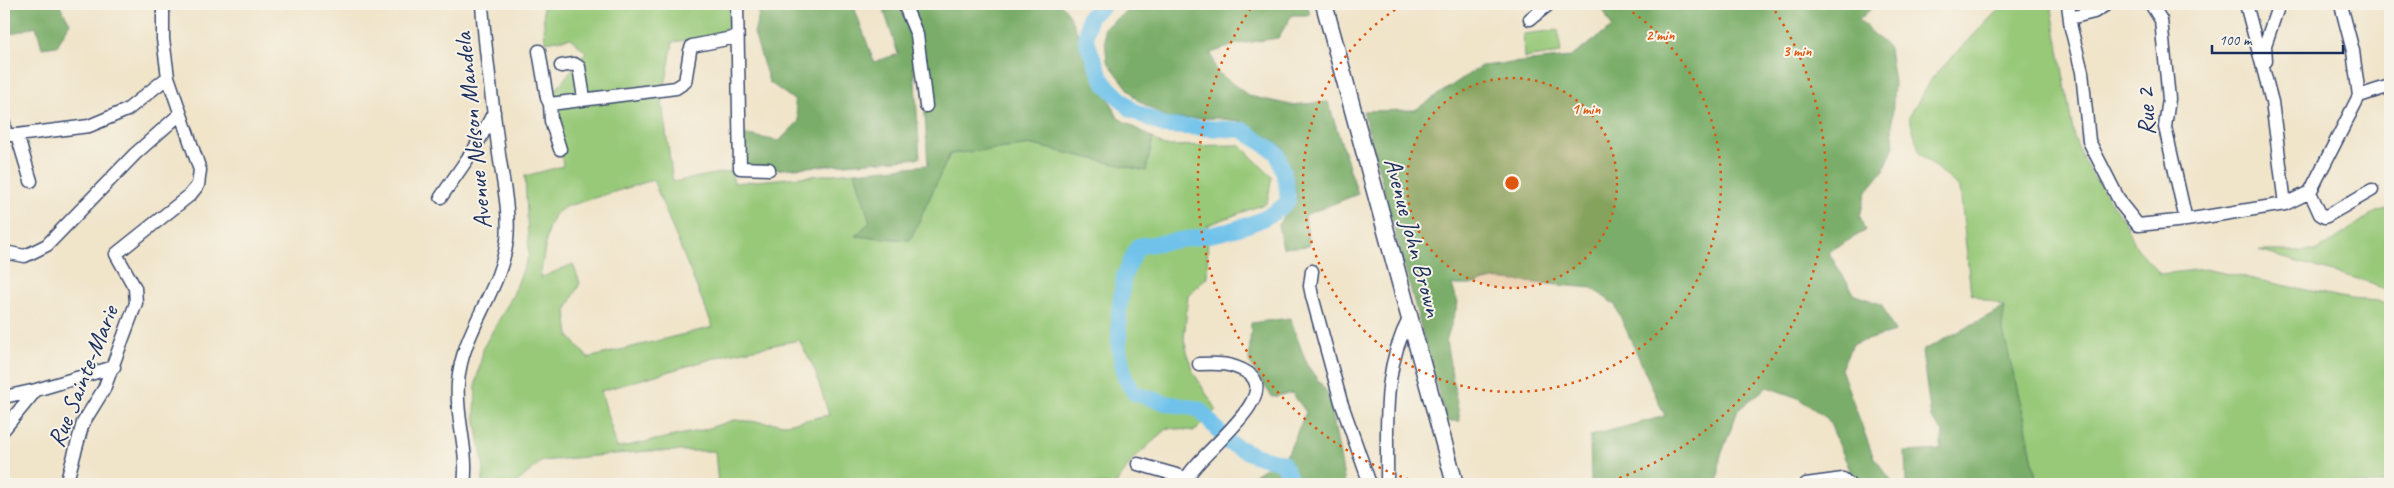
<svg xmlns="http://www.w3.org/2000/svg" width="2394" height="488" font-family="Caveat,sans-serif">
	<rect width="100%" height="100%" fill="#f7f3e8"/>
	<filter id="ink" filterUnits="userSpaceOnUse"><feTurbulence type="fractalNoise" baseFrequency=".02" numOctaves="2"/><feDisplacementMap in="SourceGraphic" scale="10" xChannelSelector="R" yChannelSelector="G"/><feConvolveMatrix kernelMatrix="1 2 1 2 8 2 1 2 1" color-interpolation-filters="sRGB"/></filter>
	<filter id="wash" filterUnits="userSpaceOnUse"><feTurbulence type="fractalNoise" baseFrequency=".0096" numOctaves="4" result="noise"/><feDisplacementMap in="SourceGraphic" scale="20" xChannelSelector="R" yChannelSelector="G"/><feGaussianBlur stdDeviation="1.12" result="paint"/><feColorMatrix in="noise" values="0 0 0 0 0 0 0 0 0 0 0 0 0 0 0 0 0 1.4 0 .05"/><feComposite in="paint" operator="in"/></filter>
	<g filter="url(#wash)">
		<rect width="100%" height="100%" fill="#f0e4c9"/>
		<path fill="#98c979" stroke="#5a7c6c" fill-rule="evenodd" d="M541,4h193l-1,29 -60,9 -11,61 11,79 58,-11 3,12 121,-11 15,50 -14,14 54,4 40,-86 83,-9 113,26 7,-33 11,8 76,-1 32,32 -5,26 -59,22 -1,52 -19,18 -4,45 8,30 24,40 -21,21 -27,-3 -35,31 -17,25h-398l-3,-33h-67l-106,10 -27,23h-33l2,-15 -9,-53 1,-33 8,-37 28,-49 17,-42 -4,-79 38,-10 -9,-74 32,-40 -16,-14 -25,4 -2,-34zM653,180l60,147 -125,31 -19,-22 -3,-25 14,-28 -7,-19 -33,14 8,-49 6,-14 11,-8zM799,340l15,28 15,47 -43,9 -52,-4 -31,10 -86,18 -16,-57 128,-37z
			M1999,4h52l23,133 11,27 39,57 13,27 23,26 45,-5 145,30 28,2 12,6v177h-353l-12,-63 -24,-94 3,-20 -33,-13 -11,-106 -40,-34 -11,-38 24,-39 67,-69z
			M1558,30l3,23 -37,5 -1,-24z
			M2390,207v86l-18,-10 -113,-32h59l58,-40z"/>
		<path fill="#7aad69" stroke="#4a6e64" d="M4,4h55l11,19 -13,23 -15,2 -6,-22 -32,10z
			M751,4h102l21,58 24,-8 -16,-50h15l3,2 12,30 8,122 -176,14 -2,-38 37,7 20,-20 -5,-21 -25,-18 -15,-49 5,-18z
			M909,4h152l6,7 51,107 35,20 -7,33 -113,-26 -83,9 -40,86 -55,-4 15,-14 -15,-50 73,-7 -8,-133z
			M1143,4h164l3,11h-18l-14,23 -40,6 -27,9 5,18 33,25 42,9 37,-3 30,92 -53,21 4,31 -26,2 -5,-23 19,-28 -14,-50 -43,-26 -25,-3 -47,1 -32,-20 -29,-38 -3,-33 28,-21z
			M1600,4h276l-17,16 30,28 5,34 -2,44 2,20 -10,24 -18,22 -6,24 5,15 -37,21 27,43 26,9 14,28 -43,12 -11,25 32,87 21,28h-38l-28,-65 -30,-21 -31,-11 -29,23 -18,48 -2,26h-127l-1,-48 75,-20 -50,-111 -23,-17 -99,-9 -23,6h-18l6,18 -12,38 14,80h-14l-83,-310 52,-1 66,-44 90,-9 41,-30z
			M2005,307l-3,20 23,94 12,63h-62l-9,-7 -5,6 -4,1h-51l-1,-32 35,-2 3,-18 -12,-14 -9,-67z
			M1290,318l17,47 22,30 16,89h-88l-3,-9 34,-22 18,-41 -14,-19 -20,4 -23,-35 2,-39z"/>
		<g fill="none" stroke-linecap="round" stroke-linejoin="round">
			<path stroke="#6fc2eb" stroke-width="16" d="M1105,4l-16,13 -3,24 18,42 28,27 33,16 78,4 34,23 9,28 2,20c-28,32 -109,39 -150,45l-14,30 -5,36v37l6,29 9,15 31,10 34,6 30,34 25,12 29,8 10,21"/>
		</g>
	</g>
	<g filter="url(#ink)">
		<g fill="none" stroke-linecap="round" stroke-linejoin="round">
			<defs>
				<path id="minor" d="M737,4l3,164 29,1
					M904,4l13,31 9,71
					M2068,4l3,24 11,44 7,69 32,63 17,21 48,-5 99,-16 25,-12 49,-96 31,-10
					M2151,4l10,16 8,79 -4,28 21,93
					M2246,4l26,98 13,102
					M2342,9l11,42 6,45
					M2070,18l24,-6 13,-8
					M1530,19l19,-15
					M539,51l8,47 3,6 126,-16 9,-6 5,-31 2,-5 45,-9
					M2266,61l-1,-16 14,-41
					M561,66l13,-2 5,3 5,31
					M550,104l1,17 9,28
					M4,124l1,11h12
					M31,181l-14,-46 72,-9 38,-16 41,-33
					M2310,192l10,22 5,3 47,-27
					M441,197l34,-49 19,-36
					M4,252l21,4 22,-11 88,-91 45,-40
					M1312,271l-2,15 2,10 29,106 29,82
					M4,397l32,-7
					M4,429l32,-39 78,-23
					M1138,464l49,14 5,6
					M1187,478c10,-23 96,-82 61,-105 -16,-10 -31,-10 -49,-9
					M66,484l17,-61 21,-34 32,-86 -1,-15 -19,-34 74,-59 8,-10 2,-15 -32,-93 -5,-38v-35
					M464,484c5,-34 -9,-67 -6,-101 3,-51 43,-92 49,-143 3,-28 -4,-58 -8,-86 -6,-50 -14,-100 -17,-150
					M1387,484c1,-59 -6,-113 23,-167
					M1806,484l37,-5 6,5"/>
				<path id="major" d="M1324,4l131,480"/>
			</defs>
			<use href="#minor" stroke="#3b4a6e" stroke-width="15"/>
			<use href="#major" stroke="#3b4a6e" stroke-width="19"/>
			<use href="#minor" stroke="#fff" stroke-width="12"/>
			<use href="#major" stroke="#fff" stroke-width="16"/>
		</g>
	</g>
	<circle cx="1512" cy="183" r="105" fill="#de5710" fill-opacity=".12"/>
	<g fill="none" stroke="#de5710" stroke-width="2.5" stroke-dasharray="2.5 5">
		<circle cx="1512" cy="183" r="105"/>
		<path d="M1620 4A209 209 0 1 1 1404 4"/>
		<path d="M1423 484A314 314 0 0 1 1253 5M1771 5A314 314 0 0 1 1601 484"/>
	</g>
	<g text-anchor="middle" stroke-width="4" stroke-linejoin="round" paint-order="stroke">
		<g font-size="25" fill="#1b2f5e" stroke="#f7f3e8">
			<text transform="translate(2145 112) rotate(-92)" y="9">Rue 2</text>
			<text transform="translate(472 131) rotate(-96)" y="9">Avenue Nelson Mandela</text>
			<text transform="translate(1414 237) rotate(75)" y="9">Avenue John Brown</text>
			<text transform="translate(82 376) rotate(-68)" y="9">Rue Sainte-Marie</text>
		</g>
	</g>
	<circle cx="1512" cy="183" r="8" fill="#de5710" stroke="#f7f3e8" stroke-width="2.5"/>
	<g font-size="15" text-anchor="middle" font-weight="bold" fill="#de5710" stroke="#f7f3e8" stroke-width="4" stroke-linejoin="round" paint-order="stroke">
		<text x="1660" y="40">2 min</text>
		<text x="1797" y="56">3 min</text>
		<text x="1586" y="114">1 min</text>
	</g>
	<rect width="2394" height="488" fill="none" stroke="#f7f3e8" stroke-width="20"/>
	<path d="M2212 45v8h131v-8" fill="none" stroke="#1b2f5e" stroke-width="2.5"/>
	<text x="2219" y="45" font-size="15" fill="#1b2f5e" stroke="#f7f3e8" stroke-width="4" paint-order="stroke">100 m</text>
</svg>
